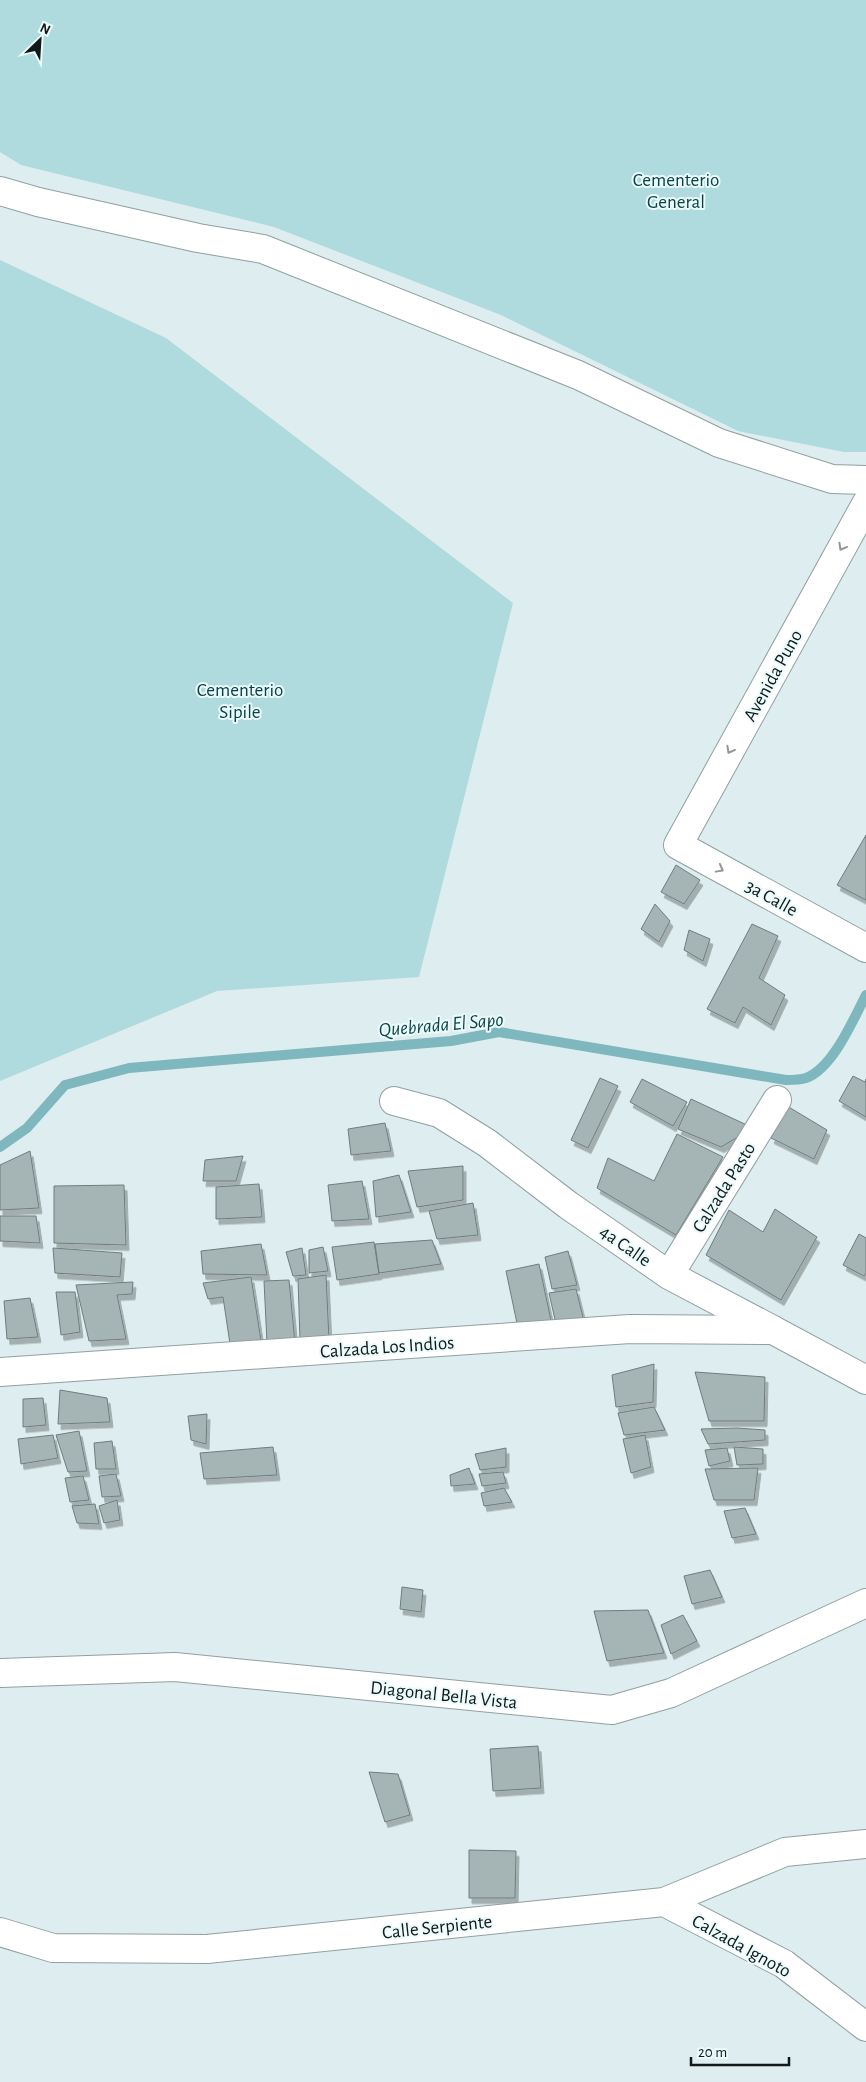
<svg xmlns="http://www.w3.org/2000/svg" width="866" height="2082" font-family="'Alegreya Sans',sans-serif">
	<defs>
		<filter id="shadow"><feDropShadow dx="3" dy="5.5" stdDeviation="0" flood-color="#0004"/></filter>
	</defs>
	<rect width="100%" height="100%" fill="#deedef"/>
	<path fill="#afdade" d="M0,0h866v452h-22l-106,-21 -237,-116 -227,-88 -253,-62 -21,-13z
		M0,260l166,78 347,265 -94,374 -202,14 -217,90z"/>
	<g fill="none" stroke-linecap="round" stroke-linejoin="round">
		<path stroke="#7eb7bd" stroke-width="10" d="M0,1147l27,-19 38,-43 64,-17 322,-27 48,-9 287,48c6,0 14,0 20,-2 27,-10 47,-58 60,-83"/>
	</g>
	<path fill="#a5b4b5" stroke="#6f7d7e" filter="url(#shadow)" d="M866,835v65l-29,-15z
		M676,865l24,15 -16,24 -23,-12z
		M655,904l15,17 -11,21 -18,-13z
		M752,924l26,12 -19,42 26,17 -14,30 -28,-18 -8,16 -28,-14z
		M689,930l21,9 -7,22 -19,-11z
		M853,1076l12,6 1,-3v38l-27,-16z
		M600,1078l18,8 -30,62 -17,-8z
		M642,1079l45,23 -14,24 -43,-24z
		M691,1099l58,27 -8,9 -20,12 -43,-18z
		M787,1106l40,24 -13,29 -43,-21z
		M385,1123l6,28 -40,4 -3,-26z
		M677,1134l46,23 -47,78 -79,-47 11,-30 46,23z
		M30,1151l9,57 -39,2v-45z
		M243,1156l-7,25h-33l2,-21z
		M463,1166v34l-46,7 -9,-36z
		M399,1175l12,37 -35,5 -3,-36z
		M362,1181l7,38 -37,2 -4,-36z
		M259,1184l3,33 -46,2v-32z
		M124,1185l2,60 -72,-2v-57z
		M473,1203l5,32 -41,4 -8,-28z
		M775,1209l42,28 -36,63 -75,-45 23,-45 34,22z
		M0,1216h36l4,27 -40,-2z
		M859,1234l7,4v35l-2,3 -21,-11z
		M432,1240l9,24 -62,9 -4,-29z
		M374,1242l5,32 -42,6 -5,-33z
		M261,1244l6,31 -64,-1 -2,-23z
		M323,1247l5,24 -19,2v-23z
		M53,1248l69,5 -2,24 -65,-4z
		M302,1248l4,27 -13,1 -7,-24z
		M568,1251l9,34 -25,4 -7,-32z
		M539,1264l13,61 -34,3 -12,-57z
		M326,1275l3,65h-29l-2,-61z
		M251,1277l11,70 -32,-3 -7,-47 -15,2 -5,-16z
		M289,1280l6,63h-28l-3,-62z
		M133,1282l-1,12 -15,1 9,44 -37,2 -13,-56z
		M576,1289l8,32 -28,3 -7,-31z
		M56,1292h19l5,40 -19,3z
		M30,1298l8,39 -31,2 -3,-38z
		M654,1364l-1,38 -37,5 -4,-32z
		M695,1372l70,5 -1,44h-55z
		M60,1390l47,8 3,24 -52,2z
		M43,1398l3,27 -23,2v-28z
		M654,1407l11,23 -41,5 -6,-22z
		M207,1414l-1,30 -15,-4 -3,-24z
		M737,1428l28,2v10l-57,4 -7,-15z
		M79,1431l8,40 -19,1 -12,-37z
		M53,1435l5,23 -37,6 -3,-25z
		M645,1435l6,32 -20,6 -8,-34z
		M112,1441l4,28h-20l-2,-26z
		M273,1447l4,28 -73,4 -4,-26z
		M734,1447l29,2v15l-26,1z
		M506,1448v19l-26,3 -5,-16z
		M727,1448l3,13 -21,5 -4,-16z
		M469,1468l6,16 -24,2 -1,-11z
		M758,1468l-4,32h-40l-9,-31z
		M503,1472l3,11 -24,3 -3,-12z
		M116,1474l5,22 -19,1 -3,-21z
		M83,1476l6,24 -19,2 -5,-24z
		M504,1488l8,14 -28,4 -3,-13z
		M117,1500l3,20 -16,3 -5,-17z
		M95,1504l4,20 -22,-1 -5,-17z
		M745,1508l11,26 -24,4 -8,-27z
		M710,1570l12,27 -30,7 -8,-28z
		M402,1587l21,3 -2,22 -21,-3z
		M648,1610l16,43 -57,8 -13,-50z
		M683,1615l14,26 -26,13 -10,-29z
		M538,1746l3,42 -48,3 -3,-42z
		M369,1772l29,2 12,41 -25,7z
		M469,1850l47,1 -1,47h-46z"/>
	<g fill="none" stroke-linecap="round" stroke-linejoin="round">
		<defs>
			<path id="street" d="M0,191l38,11 160,36 65,11 315,126 141,68 113,36 34,1
				M866,504l-188,341 188,103
				M394,1101l45,12 48,30 81,62 101,70 104,55
				M669,1275l108,-175
				M0,1673l175,-6 437,43 59,-17 195,-90
				M664,1902l120,62 82,63
				M0,1932l53,16 154,1 457,-47 121,-50 81,-8"/>
			<path id="secondary" d="M0,1372l630,-43 143,1 93,50"/>
		</defs>
		<use href="#street" stroke="#919fa1" stroke-width="30"/>
		<use href="#secondary" stroke="#919fa1" stroke-width="30"/>
		<use href="#street" stroke="#fff" stroke-width="28"/>
		<use href="#secondary" stroke="#fff" stroke-width="28"/>
	</g>
	<defs><path id="oneway-chevron" d="M-2-3.5L2.5 0L-2 3.5" fill="none" stroke-width="1.6" stroke-linecap="round" stroke-linejoin="round" transform="scale(1.25)"/></defs>
	<g stroke="#949797">
		<use href="#oneway-chevron" transform="translate(842 547) rotate(119)"/>
		<use href="#oneway-chevron" transform="translate(730 750) rotate(119)"/>
		<use href="#oneway-chevron" transform="translate(720 869) rotate(29)"/>
	</g>
	<g text-anchor="middle" stroke-width="4" stroke-linejoin="round" paint-order="stroke">
		<g font-size="19" fill="#094146" stroke="#ebfbfc">
			<text x="676" y="186">Cementerio<tspan x="676" dy="22">General</tspan></text>
			<text x="240" y="696">Cementerio<tspan x="240" dy="22">Sipile</tspan></text>
		</g>
		<g font-size="19" fill="#121818" stroke="#ebfbfc">
			<text transform="translate(772 675) rotate(-61)" y="7">Avenida Puno</text>
			<text transform="translate(772 897) rotate(29)" y="7">3a Calle</text>
			<text transform="translate(723 1187) rotate(-58)" y="7">Calzada Pasto</text>
			<text transform="translate(626 1245) rotate(35)" y="7">4a Calle</text>
			<text transform="translate(387 1346) rotate(-4)" y="7">Calzada Los Indios</text>
			<text transform="translate(444 1694) rotate(6)" y="7">Diagonal Bella Vista</text>
			<text transform="translate(437 1926) rotate(-6)" y="7">Calle Serpiente</text>
			<text transform="translate(742 1945) rotate(29)" y="7">Calzada Ignoto</text>
		</g>
		<g font-size="20" font-style="italic" fill="#0e4449" stroke="#ebfbfc">
			<text transform="translate(441 1024) rotate(-5)" y="7">Quebrada El Sapo</text>
		</g>
	</g>
	<g transform="translate(40 40) rotate(25)" stroke="#ebfbfc" stroke-width="4" paint-order="stroke">
	<path d="M0-4L9 19L0 12L-9 19Z" fill="#121818"/>
	<text y="-8" font-size="14" font-weight="bold" text-anchor="middle" fill="#121818">N</text>
	</g>
	<path d="M691 2057v8h98v-8" fill="none" stroke="#121818" stroke-width="2.5"/>
	<text x="698" y="2057" font-size="15" fill="#121818" stroke="#ebfbfc" stroke-width="4" paint-order="stroke">20 m</text>
</svg>
